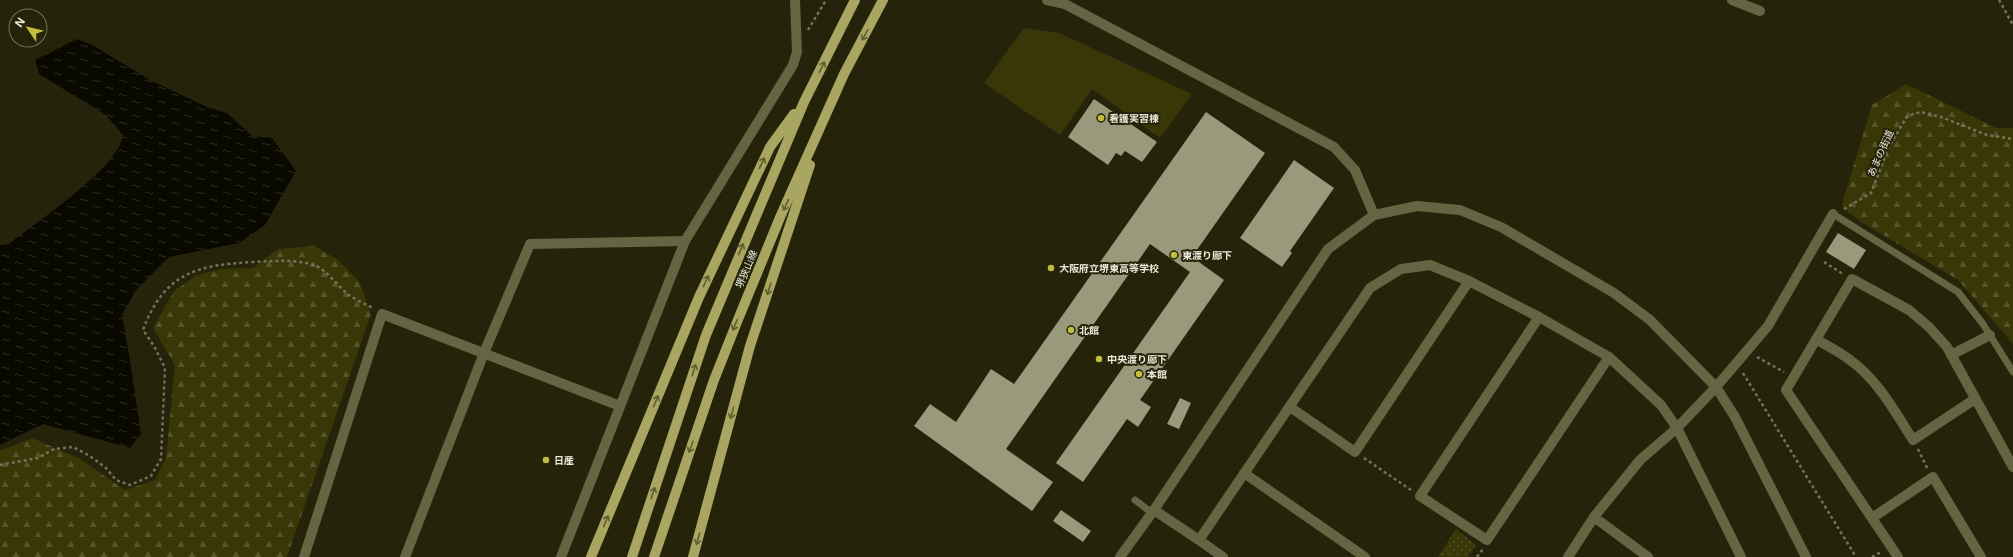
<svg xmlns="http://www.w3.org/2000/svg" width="2013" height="557" font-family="Inter,'Noto Sans JP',sans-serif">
	<defs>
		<pattern id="forest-firs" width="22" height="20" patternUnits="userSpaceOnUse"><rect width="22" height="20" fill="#393708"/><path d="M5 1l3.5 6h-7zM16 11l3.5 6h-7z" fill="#56542b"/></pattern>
		<pattern id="park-dots" width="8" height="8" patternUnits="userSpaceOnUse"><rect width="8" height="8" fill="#393708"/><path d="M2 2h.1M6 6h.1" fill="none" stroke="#56542b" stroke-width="1.8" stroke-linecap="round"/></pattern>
		<pattern id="water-ripples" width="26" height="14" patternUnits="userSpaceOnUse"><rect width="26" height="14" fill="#0a0900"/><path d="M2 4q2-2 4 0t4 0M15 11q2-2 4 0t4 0" fill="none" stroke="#2e2d25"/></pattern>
	</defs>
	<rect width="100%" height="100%" fill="#25240a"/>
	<path fill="#393708" d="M1024,28l35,5 133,61 -32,44 -68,-49 -32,46 -76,-52z"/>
	<path fill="url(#forest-firs)" d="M1906,84l90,44h17v216l-55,-64 -95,-57 -18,-13 -3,-6 30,-99z
		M314,246l24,14 21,21 12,33 -84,243h-287v-106l32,-13 48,21 45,31 30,-10 11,-22 9,-93 -22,-37 21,-37 23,-16 25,-6 31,-1 25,-19z"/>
	<path fill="url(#park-dots)" d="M1456,529l20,16 -8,12h-30z"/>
	<path fill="url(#water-ripples)" d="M77,39l15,6 58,35 57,27 20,6 25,23 20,2 24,33 -31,54 -26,18 -70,14 -33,33 -14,25 7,39 12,80 -11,14 -87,-24 -43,21v-200l9,-1c28,-23 109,-75 114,-109l-17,-20 -67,-41 -4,-14z"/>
	<path fill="#99997b" d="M1094,99l63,43 -15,20 -17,-11 -4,5 -5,-3 -8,12 -40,-28z
		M1206,112l59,41 -73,104 32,23 -84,120 11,7 -13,20 -11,-8 -44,63 -27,-19 134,-191 -40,-28 -144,205 47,33 -21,29 -118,-85 16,-22 26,18 35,-53 23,15z
		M1294,160l40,28 -44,63 2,2 -10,14 -42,-29z
		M1838,233l28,17 -12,19 -28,-17z
		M1180,398l11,5 -12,26 -12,-5z
		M1061,510l30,21 -8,11 -30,-21z"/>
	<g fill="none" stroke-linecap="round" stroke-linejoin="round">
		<path stroke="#73735d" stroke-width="2.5" stroke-dasharray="3 3" stroke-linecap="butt" d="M1999,0l14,25
			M808,30l18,-30
			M1844,209l27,-16 18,-46 17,-29 7,-4 8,-2 20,5 46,18 26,4
			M1824,262l19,12
			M1757,357l27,15
			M1743,373l113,184
			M1918,449l9,19
			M1364,458l47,32
			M0,465l38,-7 16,-9 19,-2 17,9 16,12 10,12 14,5 21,-9 10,-17 4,-91 -11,-22 -11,-16c21,-57 54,-65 110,-68 21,-1 41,-3 61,3 12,4 25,23 35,30 7,5 16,9 24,13
			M1477,557l6,-8
			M1872,557l9,-5"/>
		<path stroke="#656443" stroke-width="7" d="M1833,214l125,78 25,32 30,48
			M1135,500l17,13"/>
		<path stroke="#656443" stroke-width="10" d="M1732,0l28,11
			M1539,317l-119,179 67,44 122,-183
			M1816,339c11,7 24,13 34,21 28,20 45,52 63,80l62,-41
			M1951,355l39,-20
			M1290,407l65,45 114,-171
			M1244,473l121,84
			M1154,510l45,30 171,-252 31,-19 29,-4 39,16 70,36 70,40 52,48 16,23 64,129
			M1594,517l54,40
			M1872,518l61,-41 48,80
			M1199,540l24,17
			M304,557l78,-243 238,92
			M405,557l79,-204 46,-109 155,-3
			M1568,557l26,-40 46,-57 37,-32 39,-41
			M1898,557l-112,-167 66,-111 57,31 20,17 18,20 66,120"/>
		<path stroke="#656443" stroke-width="10" d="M1047,0l18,4 269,143 21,23 19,45
			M1716,387l52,-61 65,-112
			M561,557l124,-316 108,-176 4,-13 -2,-52
			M1120,557l34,-47 174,-261 46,-34 43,-9 43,4 41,17 113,66 36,27 66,67 19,30 71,140"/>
		<path stroke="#a8a660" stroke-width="10" d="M591,557l108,-260 71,-150 24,-33
			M632,557l74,-222 98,-233 51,-102
			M654,557l60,-177 23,-58 44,-107 63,-141 39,-74
			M693,557l57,-211 60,-181"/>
	</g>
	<defs><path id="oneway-shaft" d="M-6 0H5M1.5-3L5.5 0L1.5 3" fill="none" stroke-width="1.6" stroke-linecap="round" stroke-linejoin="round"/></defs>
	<g stroke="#605e31">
		<use href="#oneway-shaft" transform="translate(865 35) rotate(118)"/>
		<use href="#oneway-shaft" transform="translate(822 67) rotate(-63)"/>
		<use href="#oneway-shaft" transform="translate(762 163) rotate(-64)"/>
		<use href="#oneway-shaft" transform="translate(786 205) rotate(115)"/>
		<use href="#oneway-shaft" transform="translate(741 249) rotate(-68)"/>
		<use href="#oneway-shaft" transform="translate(706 281) rotate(-65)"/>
		<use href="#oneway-shaft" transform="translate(769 289) rotate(108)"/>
		<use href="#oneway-shaft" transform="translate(735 325) rotate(112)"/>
		<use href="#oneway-shaft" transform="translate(694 370) rotate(-72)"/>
		<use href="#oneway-shaft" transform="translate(656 401) rotate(-68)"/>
		<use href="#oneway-shaft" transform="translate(732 413) rotate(105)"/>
		<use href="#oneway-shaft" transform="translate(691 447) rotate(109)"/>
		<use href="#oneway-shaft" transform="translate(653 493) rotate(-72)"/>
		<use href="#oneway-shaft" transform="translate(606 521) rotate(-68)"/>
		<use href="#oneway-shaft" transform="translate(698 539) rotate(105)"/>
	</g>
	<g fill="#c3bd3f" stroke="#25240a" stroke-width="1.5">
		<circle cx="1101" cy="118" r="4"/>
		<circle cx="1174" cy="255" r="4"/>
		<circle cx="1051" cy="268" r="4"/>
		<circle cx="1071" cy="330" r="4"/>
		<circle cx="1099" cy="359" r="4"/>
		<circle cx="1139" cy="374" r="4"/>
		<circle cx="546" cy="460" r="4"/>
	</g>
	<g text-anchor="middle" stroke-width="4" stroke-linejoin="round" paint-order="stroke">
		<g font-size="10" font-weight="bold" fill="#e9e9d9" stroke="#25240a" text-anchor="start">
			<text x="1109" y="122">看護実習棟</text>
			<text x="1182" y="259">東渡り廊下</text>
			<text x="1059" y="272">大阪府立堺東高等学校</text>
			<text x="1079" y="334">北館</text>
			<text x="1107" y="363">中央渡り廊下</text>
			<text x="1147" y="378">本館</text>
			<text x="554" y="464">日産</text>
		</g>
		<g font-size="10" fill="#e9e9d9" stroke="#25240a">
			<text transform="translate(1880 153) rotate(-66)" y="4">あまの街道</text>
			<text transform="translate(746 269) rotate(-67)" y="4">堺狭山線</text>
		</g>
	</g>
	<g transform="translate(28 28) rotate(305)"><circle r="19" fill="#25240a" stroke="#73735d"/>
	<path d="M0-3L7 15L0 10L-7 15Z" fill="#c3bd3f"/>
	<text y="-6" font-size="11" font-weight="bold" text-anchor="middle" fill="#e9e9d9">N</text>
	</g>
</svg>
